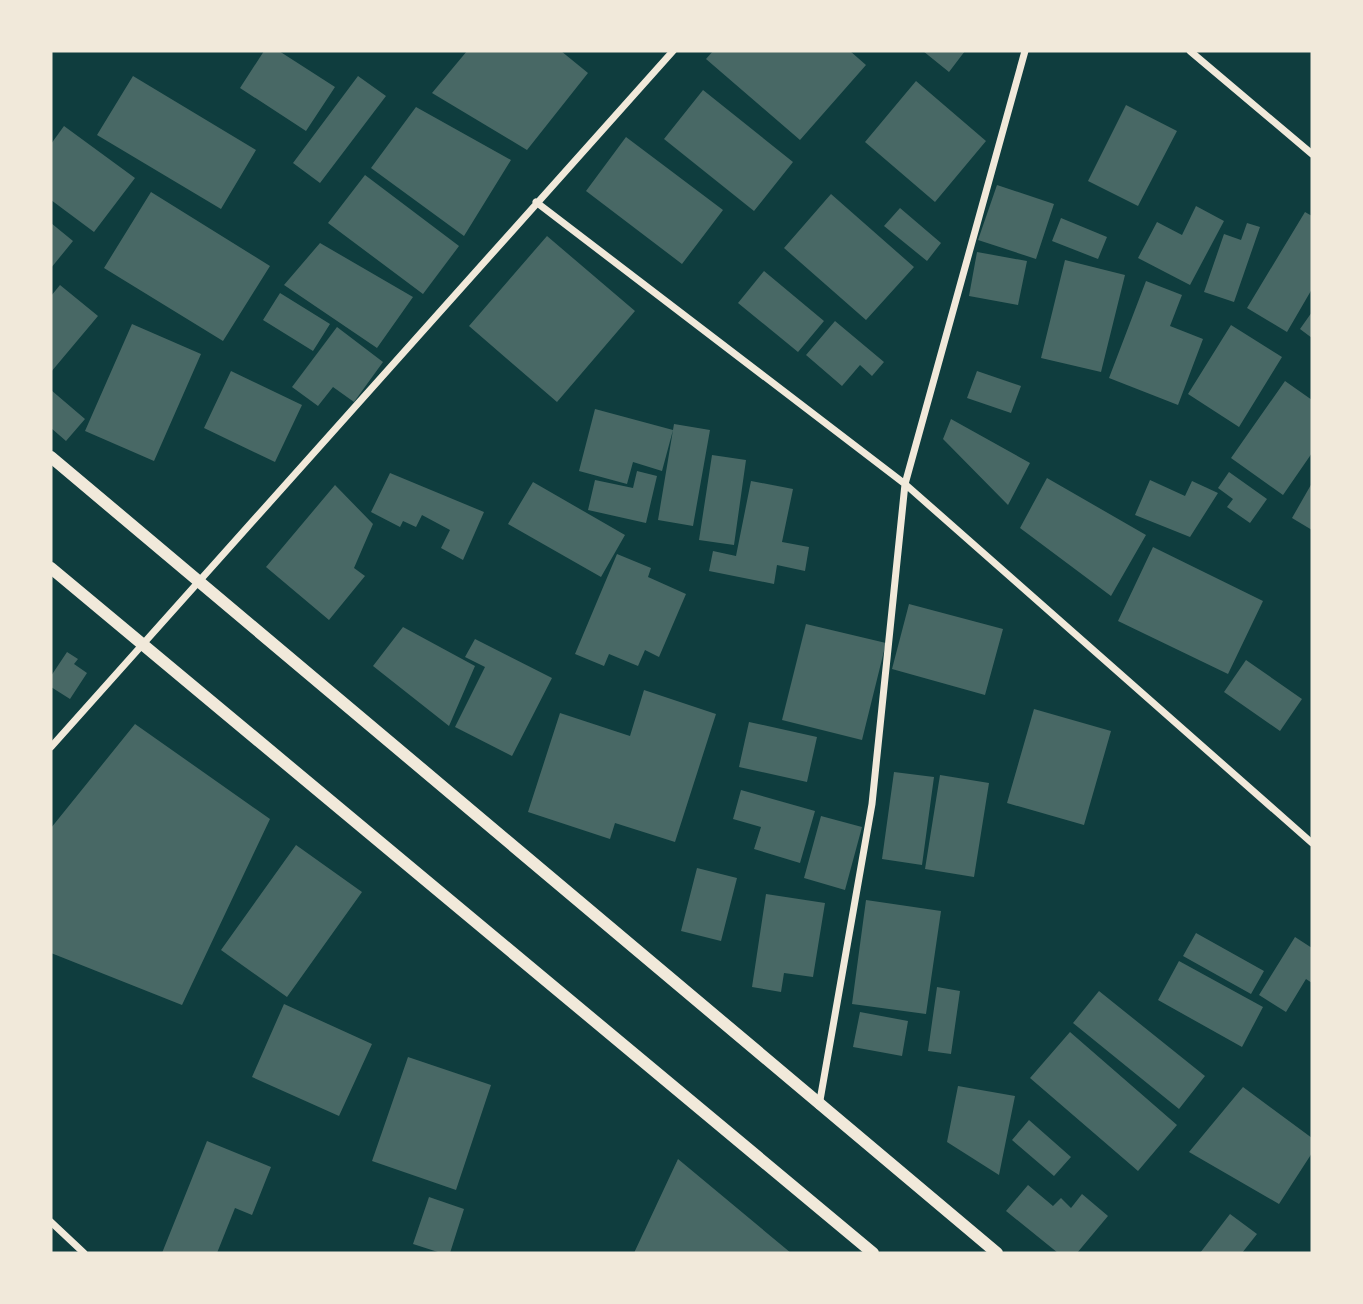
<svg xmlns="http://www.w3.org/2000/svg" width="1363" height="1304" font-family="'Golos Text',sans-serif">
	<rect width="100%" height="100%" fill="#0f3d3e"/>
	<path fill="#486865" d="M264,51h15l56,36 -29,44 -66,-43z
		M467,51h94l27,22 -61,77 -95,-57z
		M713,51h137l16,14 -66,75 -94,-81z
		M923,51h42l-16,21z
		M133,76l123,74 -35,59 -124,-74z
		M358,76l28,20 -66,87 -27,-20z
		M916,81l70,60 -51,61 -70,-60z
		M703,90l90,72 -39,49 -90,-72z
		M1126,105l51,26 -39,75 -50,-25z
		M416,107l95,53 -47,76 -93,-68z
		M64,126l71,52 -41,54 -43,-32v-56z
		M626,137l97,73 -41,54 -96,-73z
		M365,175l94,71 -36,48 -95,-71z
		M997,185l57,19 -18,55 -58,-19z
		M151,192l119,74 -47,75 -119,-73z
		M831,194l83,73 -48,53 -82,-72z
		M1196,206l28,15 -34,64 -52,-27 19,-36 25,13z
		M900,208l41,35 -14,18 -43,-35z
		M1305,212l7,4v73l-25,43 -40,-24z
		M1061,218l46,19 -9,22 -46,-18z
		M51,223l22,18 -22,27z
		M1247,223l13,4 -26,75 -30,-10 20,-58 17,6z
		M547,236l88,75 -78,91 -88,-76z
		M320,243l93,54 -36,51 -93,-63z
		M977,252l50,9 -9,44 -49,-9z
		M1065,260l60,15 -24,97 -60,-14z
		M764,271l60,50 -26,31 -60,-49z
		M1146,281l36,14 -12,31 33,13 -25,66 -69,-27z
		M60,285l38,31 -47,56v-76z
		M280,293l50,31 -17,27 -50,-31z
		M1312,312v26l-12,-9z
		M835,321l49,41 -12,14 -12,-11 -18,21 -36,-31z
		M132,324l69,30 -47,107 -69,-30z
		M1231,325l51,32 -43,70 -51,-33z
		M337,327l46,35 -29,40 -21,-15 -15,19 -26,-19z
		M231,371l71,34 -27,57 -71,-34z
		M977,371l44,15 -10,27 -44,-15z
		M1285,381l27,19v53l-29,42 -52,-37z
		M51,390l34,29 -19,22 -15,-13z
		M595,409l78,21 -11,41 -29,-9 -6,22 -48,-13z
		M951,419l79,44 -22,42 -65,-66z
		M674,424l36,6 -17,96 -35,-6z
		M712,455l34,5 -12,85 -35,-5z
		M637,471l20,5 -11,47 -58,-13 7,-30 38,8z
		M1229,472l38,27 -17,24 -23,-16 6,-8 -15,-11z
		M390,473l94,39 -21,48 -22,-12 9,-18 -28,-15 -6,12 -13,-6 -3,6 -29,-15z
		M1047,478l99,57 -35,61 -91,-68z
		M1150,480l35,16 7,-15 26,12 -28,44 -55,-22z
		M751,481l42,8 -11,53 27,5 -4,24 -28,-6 -3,19 -65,-13 4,-20 23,5z
		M533,482l92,53 -24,42 -93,-53z
		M1312,483v47l-20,-12z
		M335,485l38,39 -19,44 11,8 -36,44 -63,-53z
		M1153,547l110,54 -35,73 -110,-53z
		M617,554l34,14 -3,9 38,17 -27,63 -14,-7 -7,16 -29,-12 -5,12 -29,-12z
		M909,604l94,25 -18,66 -93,-26z
		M806,624l80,19 -24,97 -80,-20z
		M403,627l72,39 -26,60 -76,-60z
		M475,639l77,39 -40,78 -57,-29 30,-60 -20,-10z
		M67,652l11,7 -4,5 13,9 -17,26 -19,-12v-11z
		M1246,660l56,39 -22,32 -56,-39z
		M644,690l72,24 -41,128 -60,-19 -5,16 -82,-27 32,-99 70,23z
		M1034,709l77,22 -27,94 -77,-22z
		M749,722l68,15 -10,45 -68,-15z
		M135,724l135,95 -88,186 -131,-52v-125z
		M894,772l40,5 -12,88 -40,-6z
		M940,775l49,8 -15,94 -49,-8z
		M741,790l74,21 -15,52 -46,-14 7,-22 -28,-8z
		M821,816l41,11 -17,63 -41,-12z
		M296,845l66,47 -75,105 -66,-47z
		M697,868l40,10 -16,63 -40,-10z
		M766,894l59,9 -12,74 -29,-4 -3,19 -29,-5z
		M866,900l75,11 -15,103 -74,-10z
		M1196,933l68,38 -13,23 -68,-38z
		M1295,937l17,11v35l-6,-4 -20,33 -27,-17z
		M1179,961l84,46 -21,40 -84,-47z
		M937,987l23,4 -9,63 -23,-3z
		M1099,991l106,85 -26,33 -106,-86z
		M284,1004l88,40 -33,72 -87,-39z
		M860,1012l48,9 -6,35 -49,-9z
		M1070,1032l107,93 -39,46 -108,-93z
		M408,1057l83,28 -35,105 -84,-29z
		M958,1086l57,10 -16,79 -52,-33z
		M1243,1087l69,51v15l-33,51 -90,-52z
		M1029,1120l42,37 -17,19 -42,-36z
		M207,1141l64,26 -19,48 -17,-7 -18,45h-55z
		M678,1159l113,94h-157z
		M1028,1185l25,21 8,-8 10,10 11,-14 26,22 -31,37h-19l-52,-42z
		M429,1197l35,12 -14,44h-9l-28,-9z
		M1230,1214l27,20 -15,19h-42z"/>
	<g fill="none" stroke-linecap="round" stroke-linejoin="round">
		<path stroke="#f1e9da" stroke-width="7" d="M1190,51l122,103
			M536,202l369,282 407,359
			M51,747l622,-696
			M819,1106l53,-302 33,-320 120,-433
			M51,1222l33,31"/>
		<path stroke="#f1e9da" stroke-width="12" d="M51,457l946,796
			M51,568l822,685"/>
	</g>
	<rect width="1363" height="1304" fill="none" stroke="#f1e9da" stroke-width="105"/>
</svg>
